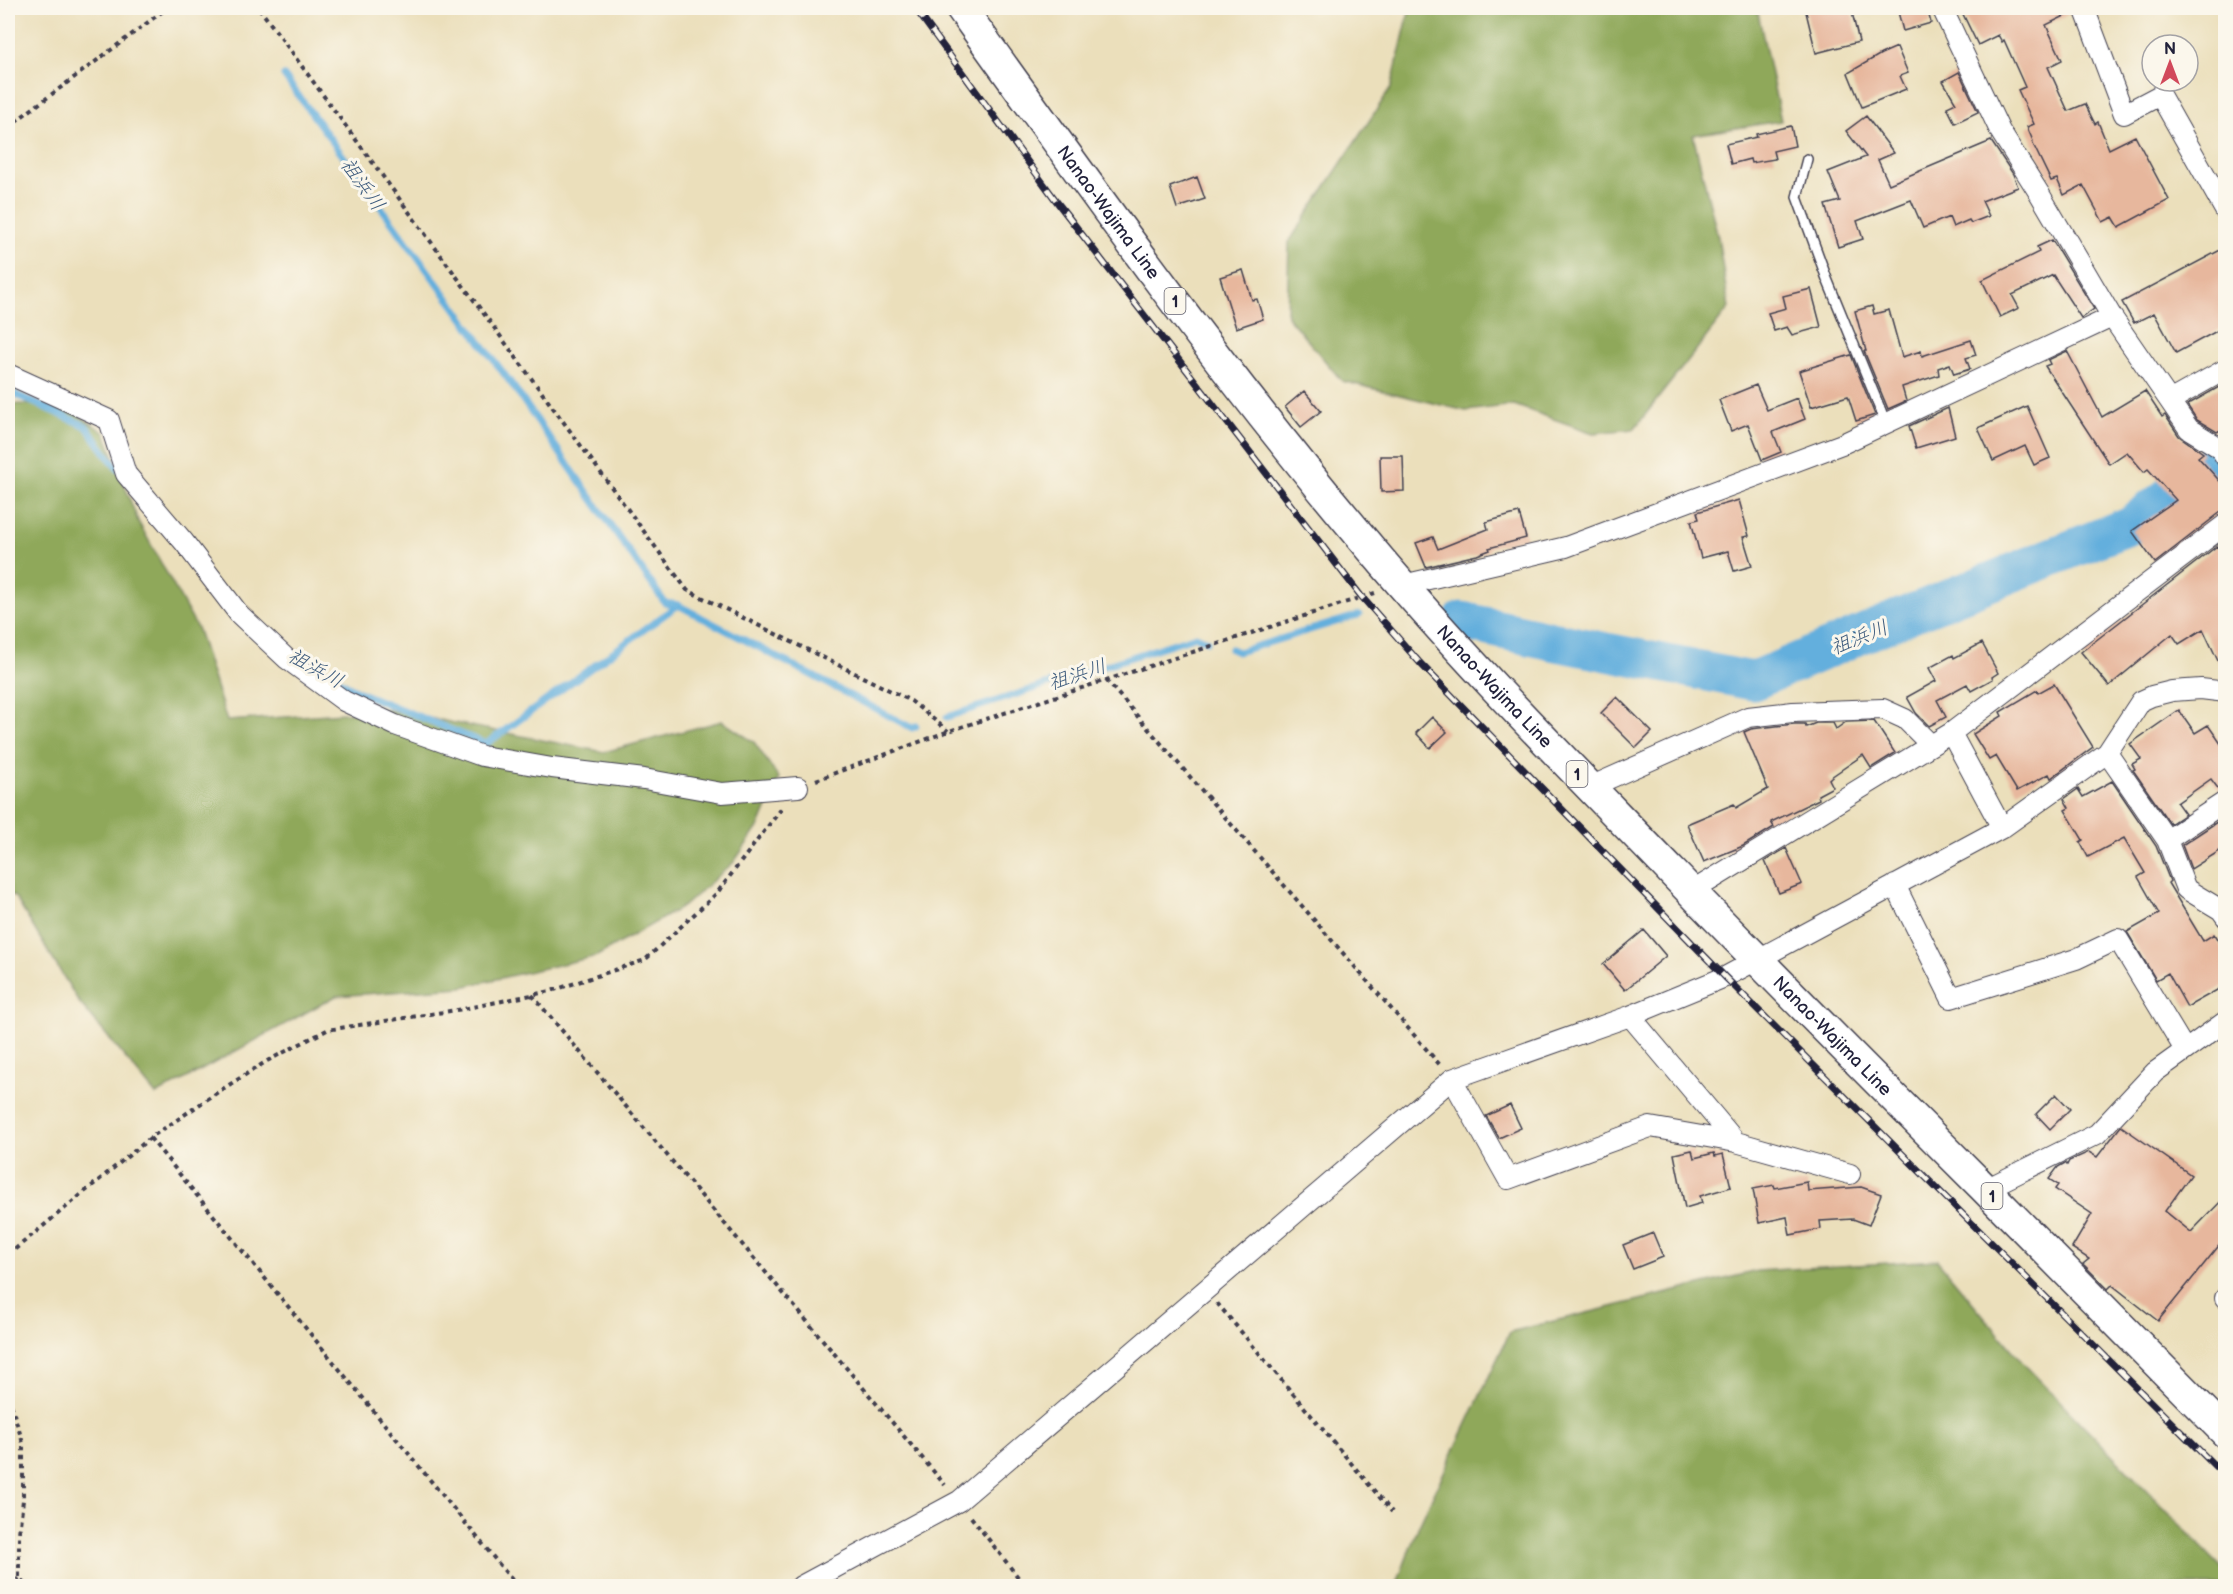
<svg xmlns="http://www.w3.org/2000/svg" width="2233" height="1594" font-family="'Balsamiq Sans','Klee One',sans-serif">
	<rect width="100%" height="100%" fill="#fbf7ec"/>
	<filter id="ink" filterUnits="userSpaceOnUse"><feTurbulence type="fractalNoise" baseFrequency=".0167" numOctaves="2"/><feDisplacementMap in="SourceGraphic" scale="12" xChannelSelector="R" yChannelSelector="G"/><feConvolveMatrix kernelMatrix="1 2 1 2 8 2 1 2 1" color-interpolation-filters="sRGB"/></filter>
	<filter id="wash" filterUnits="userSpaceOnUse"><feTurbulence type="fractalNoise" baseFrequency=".008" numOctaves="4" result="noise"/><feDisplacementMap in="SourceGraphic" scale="24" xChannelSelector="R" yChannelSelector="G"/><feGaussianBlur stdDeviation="1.35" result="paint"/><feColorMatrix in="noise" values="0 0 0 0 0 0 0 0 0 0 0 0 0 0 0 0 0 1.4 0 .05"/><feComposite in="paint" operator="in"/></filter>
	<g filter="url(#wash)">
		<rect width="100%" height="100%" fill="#ebdfbb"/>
		<path fill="#8fa85a" stroke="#58654a" stroke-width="1.5" d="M1410,8h347l24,113 -88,14 25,102 11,71 -95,121 -41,4 -79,-28 -48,6 -124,-30 -55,-65 2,-74 102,-154z
			M8,404l56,1 41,28 33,88 60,109 29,91 161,-11 216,42 118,-31 32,21 25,36 -20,48 -25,36 -50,44 -87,50 -135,31 -126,9 -180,99 -77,-93 -64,-105 -7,-4z
			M1937,1260l86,103 202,208v15h-829l23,-61 91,-193 247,-61z"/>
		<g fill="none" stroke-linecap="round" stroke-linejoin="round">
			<path stroke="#64afdd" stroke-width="7" d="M284,76l229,310 152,217 13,2 234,123 4,-2
				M8,391l78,35 31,42
				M1231,649l7,3 121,-37
				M306,662l55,31 125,51 192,-139
				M947,717l249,-81 11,5"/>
			<path stroke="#64afdd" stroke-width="39" d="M1462,621l90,20 201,40 147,-63 231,-93 95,-72"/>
		</g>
		<g id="blocks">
			<path fill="#e7b79d" d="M1805,8h46l8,34 -43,11z
				M1897,8h30l4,15 -28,8z
				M1960,8h112l1,4 -27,13 16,35 -14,7 20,44 17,-7 10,20 3,-2 11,27 26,-13 34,64 -50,27 -6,-10 -10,5 -20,-37 -19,10 -7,-16 -6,2 -19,-39 1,-1 -6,-14 7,-3 -16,-34 7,-3 -21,-47 -2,2 -4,-7 -20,10z
				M1897,47l11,26 -8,3 6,13 -44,18 -14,-34 33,-19z
				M1959,72l19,40 -23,11 -8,-16 9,-4 -13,-22z
				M1866,116l28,37 -16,7 11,24 102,-43 22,33 5,13 -36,14 7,15 -18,7 -2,-3 -16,7 -4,-10 -26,11 -12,-28 -54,21 6,18 -25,8 -13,-42 15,-4 -12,-29 38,-15 -20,-26z
				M1791,126l4,20 -22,5 2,8 -24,4 -1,-4 -19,5 -5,-20 31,-7 -1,-3z
				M1197,177l8,22 -28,9 -7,-21z
				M2052,240l42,69 -13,9 -28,-43 -41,20 7,13 -19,9 -18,-37 57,-28 -2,-5z
				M2226,247v79l-50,27 -22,-40 -20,10 -12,-21z
				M1243,270l9,30 5,-1 6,20 -27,9 -16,-51z
				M1811,289l10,38 -29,8 -5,-8 -13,4 -6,-18 18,-5 -3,-12z
				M1872,306l2,8 15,-4 13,47 19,-6 1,5 49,-16 5,15 -10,3 4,11 -16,5 -4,-10 -12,4 1,7 -37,12 4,14 -18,8 -24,-58h2l-11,-40z
				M2067,351l35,66 43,-26 17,26 3,-2 14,21 24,17 -5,4 28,31v20l-71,55 -23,-32 44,-31 -28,-31 -4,3 -17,-20 -18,12 -64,-98 5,-2 -2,-4z
				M1851,355l24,60 -19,6 -8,-25 -37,11 -12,-36z
				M2226,383v44l-9,5 -20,-12 -10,-15z
				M1756,385l11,25 30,-12 8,21 -32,13 8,20 -19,8 -14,-36 -17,7 -12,-31z
				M1304,391l17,20 -20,16 -16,-20z
				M2027,406l23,52 -16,7 -9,-19 -32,15 -15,-33z
				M1948,408l7,28 -39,12 -7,-22z
				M1380,456h23l1,35 -23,1z
				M1739,500l10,36 -6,1 9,29 -18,5 -6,-20 -27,7 -10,-37 8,-2 -2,-7z
				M1519,513l7,25 -37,10 1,2 -13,5 -51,12 -10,-24 17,-6 5,12 50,-20 -2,-7z
				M2217,546l9,14v118l-23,-49 -24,15 -7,-10 -63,52 -28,-34z
				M1982,643l16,30 -6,4 1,2 -22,12 -4,-7 -30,16 9,17 -17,9 -13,-13 -9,-16 29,-16 -7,-13 24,-13 1,3z
				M2054,684l39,63 -42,31 -2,-4 -32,17 -21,-35 -7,4 -16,-26 29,-18 -2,-4 37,-22 1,3z
				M1617,697l35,35 -16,16 -35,-35z
				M2179,710l16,23 13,-8 18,26v38l-6,2 -9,-12 -34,24 8,11 -15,10 -37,-54 2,-1 -3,-5 9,-5 -11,-15z
				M1432,717l15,15 -17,16 -14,-15z
				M1874,721l21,32 -24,15 -8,-13 -32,22 -2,2 4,8 -15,8 1,4 -48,23 3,5 -31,19 -39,16 -17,-38 47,-20 2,4 32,-19 -24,-57 7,-3 43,-5h11l1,3 10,-4h17l3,6 10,-7z
				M2112,781l44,65 14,35 -2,2 35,58 11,-7 12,20v31l-39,22 -19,-34 -12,7 -29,-48 32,-18 -21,-37 7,-4 -21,-35 -36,19 -8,-15 3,-2 -18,-30 4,-2 -5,-9 14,-10 5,8z
				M2226,816v31l-35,22 -9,-24z
				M1786,848l16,36 -23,9 -14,-32z
				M1644,930l22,26 -41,34 -22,-26z
				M2056,1094l14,15 -20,20 -14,-15z
				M1510,1105l11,23 -22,10 -13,-22z
				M2121,1126l70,49 -26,36 26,21 35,-36v41l-68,84 -46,-36 -4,4 -25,-25 6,-5 -17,-11 20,-34 -37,-25 3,-4 -9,-6 9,-12 7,-4 2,2 2,-4 20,-9 8,5z
				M1692,1150l2,8 20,-5 1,3 8,-2 8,33 -31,9 2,7 -17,5 -11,-54z
				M1807,1182l1,9 53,-4 20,7 -12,31 -16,-6 -33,2 1,8 -31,6 -3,-18 -28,6 -6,-34 21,-4 1,3z
				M1653,1233l10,24 -30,12 -10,-24z"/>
		</g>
	</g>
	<g filter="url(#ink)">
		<use href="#blocks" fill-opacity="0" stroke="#403e4e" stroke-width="1.5"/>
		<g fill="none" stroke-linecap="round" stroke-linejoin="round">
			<defs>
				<path id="lane" d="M1807,159l-10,38 30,82 59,144"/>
				<path id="street" d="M1942,8l58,123 39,62 73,124 77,112 31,19 6,10
					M2084,8l40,106 36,-19 66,117
					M8,374l101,46 17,54 58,68 55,72 48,45 57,42 51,24 87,31 70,12 92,11 78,14 76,-6
					M2171,400l55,-31
					M1403,585l163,-38 276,-103 270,-127
					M1951,733l51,95
					M2107,753l60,87 19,49 35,21 5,7
					M1590,787l158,-70 45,-5 90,-3 22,10 26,26
					M2167,840l59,-39
					M1895,885l56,113 125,-39 42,-20 67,111
					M1691,892l260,-159 275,-209
					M1452,1079l56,100 142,-52 86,15 -106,-126
					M1736,1142l114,32
					M1986,1189l111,-55 58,-62 71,-51
					M2225,1298h1
					M801,1586l158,-85 493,-422 178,-63 95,-39 277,-149 105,-75 34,-52 11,-5 20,-5 29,-2 25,3"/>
				<g id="primary">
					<path id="s1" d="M961,8c132,184 264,369 411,542 95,113 199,217 301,323 102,106 206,210 310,314 81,81 161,164 243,246"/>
				</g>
			</defs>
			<use href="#lane" stroke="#403e4e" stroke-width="12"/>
			<use href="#street" stroke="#403e4e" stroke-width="22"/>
			<use href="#primary" stroke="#403e4e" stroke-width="33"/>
			<path stroke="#403e4e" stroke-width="4" stroke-dasharray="4.5 4.5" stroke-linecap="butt" d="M259,8l428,582 224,111 37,30
				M8,127l159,-119
				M1106,680l334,385
				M816,780l133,-49 426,-138
				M532,995l413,490
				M150,1138l367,448
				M8,1255l142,-117 71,-48 46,-29 60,-31 136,-21 88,-18 94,-31 72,-67 65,-85
				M1217,1303l175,209
				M8,1395l15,48v57l-4,33v45l7,8
				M971,1517l54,69
				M10,1586l9,-8"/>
			<use href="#lane" stroke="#fff" stroke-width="9"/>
			<use href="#street" stroke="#fff" stroke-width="20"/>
			<use href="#primary" stroke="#fff" stroke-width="30"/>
			<defs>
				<path id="rail" d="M915,8l145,198 301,390 59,67 305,314 501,500"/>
			</defs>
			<use href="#rail" stroke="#22223b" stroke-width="7"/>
			<use href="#rail" stroke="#fbf7ec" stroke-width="4.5" stroke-dasharray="14" stroke-linecap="butt"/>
		</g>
	</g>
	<g text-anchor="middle" stroke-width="6" stroke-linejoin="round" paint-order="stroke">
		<g fill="#fbf7ec" stroke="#636270" stroke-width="1.5">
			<rect x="1164.5" y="288" width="21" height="26" rx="4.5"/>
			<rect x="1566.5" y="761" width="21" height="26" rx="4.5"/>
			<rect x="1981.5" y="1183" width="21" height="26" rx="4.5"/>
		</g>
		<g font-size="16" font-weight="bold" fill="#22223b">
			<text x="1175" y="307">1</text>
			<text x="1577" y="780">1</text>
			<text x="1992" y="1202">1</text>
		</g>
		<g font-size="18" fill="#22223b" stroke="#fbf7ec">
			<text dy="6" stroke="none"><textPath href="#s1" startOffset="252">Nanao-Wajima Line</textPath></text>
			<text dy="6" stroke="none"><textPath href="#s1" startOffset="864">Nanao-Wajima Line</textPath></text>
			<text dy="6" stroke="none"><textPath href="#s1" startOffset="1350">Nanao-Wajima Line</textPath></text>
		</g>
		<g font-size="20" font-style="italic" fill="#3c5a7c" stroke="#fbf7ec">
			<text transform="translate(363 184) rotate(54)" y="7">祖浜川</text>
			<text transform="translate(1859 637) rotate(-22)" y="7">祖浜川</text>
			<text transform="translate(316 668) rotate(29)" y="7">祖浜川</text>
			<text transform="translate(1077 674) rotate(-18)" y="7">祖浜川</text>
		</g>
	</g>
	<rect width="2233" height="1594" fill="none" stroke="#fbf7ec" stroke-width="30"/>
	<g transform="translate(2170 63)"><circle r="28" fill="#fbf7ec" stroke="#a4a2a5" stroke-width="1.5"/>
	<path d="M0-4.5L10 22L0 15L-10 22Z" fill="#d1495b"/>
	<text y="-9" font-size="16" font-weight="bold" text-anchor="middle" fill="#22223b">N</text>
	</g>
</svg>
